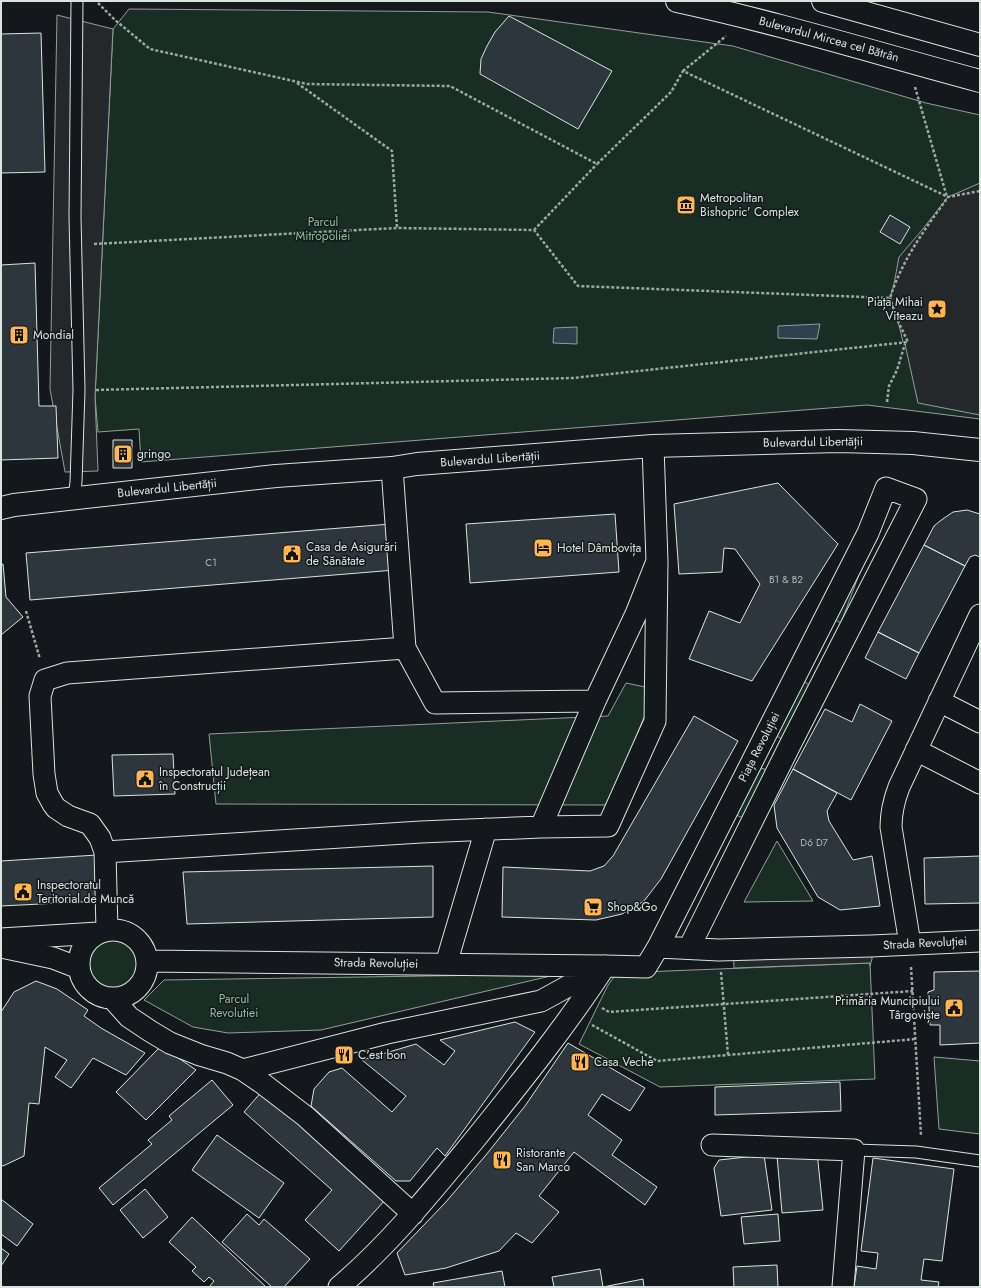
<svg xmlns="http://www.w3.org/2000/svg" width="981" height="1288" font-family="Jost,sans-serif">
	<rect width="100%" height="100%" fill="#14181c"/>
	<path fill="#1a2d24" stroke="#939e99" d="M129,9l359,3 245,34 193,57 54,12v304l-113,-14 -726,57 -2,-33 -41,3 -3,-35 18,-368z
		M867,553l-26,70 -10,-5z
		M804,681l7,6 -26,54 -10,-6z
		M626,683l19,4v28l-37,90 -392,-1 -7,-70 399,-18z
		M761,768l6,2 -22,49 -13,-6z
		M777,841l36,60 -69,1z
		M89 964a24 24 0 1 1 48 0a24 24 0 1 1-48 0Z
		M870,963l5,116 -215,8 -81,-43 29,-59 9,-12z
		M559,974l-238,56 -93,3 -35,-6 -49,-27 20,-20z
		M934,1057l46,4v73l-41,-5z"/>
	<path fill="#24282b" stroke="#939e99" d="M57,15l56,14 -18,368 3,74 -33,1 -15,-83z
		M980,183v232l-62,-12 -13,-59 -2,-2 -3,-13 -10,-31 4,-14 5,-27 23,-27 26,-33z
		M870,936l2,23 -2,7v-3l-136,5 -1,-23z"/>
	<path fill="#2f3f4d" stroke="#939e99" d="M820,324l-3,15 -39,-1v-12z
		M577,327v17l-24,-1 1,-15z"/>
	<path fill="#2c363c" stroke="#d8e6dc" d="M509,16l103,55 -34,58 -98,-55 1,-15 6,-13 8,-14z
		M41,33l4,139 -44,1v-139z
		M890,215l20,12 -10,17 -20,-12z
		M35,263l4,143h17l2,52 -57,2v-195z
		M113,440h19v28h-19z
		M778,483l60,61 -86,137 -63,-22 20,-48 31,12 20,-39 -25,-35 -11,-1 -2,24 -43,2 -5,-70z
		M967,510l13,4v43l-5,-2 -5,2 -5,9 -41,-21 10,-19 6,-5 13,-9z
		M615,514l4,58 -149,11 -4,-59z
		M391,524l4,46 -365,30 -4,-47z
		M924,545l41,21 -46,87 -41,-21z
		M3,564l3,33 17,20 -22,18v-70z
		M878,632l41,21 -13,26 -41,-21z
		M860,704l32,17 -41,79 -58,-31 32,-60 27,13z
		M694,716l44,25 -77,138 -17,22 -22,13 -26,6 -94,-3 1,-50 87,4 14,-5 9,-10z
		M173,754l2,40 -61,2 -2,-41z
		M793,769l44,24 -10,18 2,10 24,39 19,-4 8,50 -40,4 -22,-13 -41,-69 -3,-23z
		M97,855l3,46 -99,5v-45z
		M980,856v47l-55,1 -1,-46z
		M433,866v51l-246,7 -4,-52z
		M980,971v72l-40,2v-20h-10l-2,-33 6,-2v-18z
		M36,981l21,8 31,21 -4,6 17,12 44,25 -19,22 -33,-17 -22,30 -16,-11 12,-17 -22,-13 -6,57 -10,-1 -5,53 -21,10 -2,-1v-153l13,-20z
		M515,1022l20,10 -90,124 -8,-8 -27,33h-14l-85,-75 3,-17 15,-17 13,-4 50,44 14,-16 -44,-36 54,-16 28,21 11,-14 -15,-11z
		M568,1043l77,45 -15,23 -28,-17 -14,21 34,25 -10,15 45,32 -12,18 -71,-53 -35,44 20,16 -27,31 -16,-10 -17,18 -53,17 -41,7 -8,-22 48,-50 41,-48 39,-49z
		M161,1046l35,24 -50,50 -30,-28z
		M212,1080l21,25 -120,100 -14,-17 53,-44 -4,-4 24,-20 -3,-4z
		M840,1082l1,29 -126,4v-28z
		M263,1090l123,109 -47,52 -34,-31 27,-30 -88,-78z
		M217,1135l67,48 -25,35 -67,-48z
		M817,1152l6,58 -41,3 -5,-57z
		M764,1155l8,55 -51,6 -7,-48 5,-8z
		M873,1158l81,11 -12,92 -18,-2 -3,21 18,2 -1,5h-84l3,-21 19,3 2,-16 -17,-2z
		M145,1189l23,28 -25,21 -23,-28z
		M1,1199l32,25 -16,22 -16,-12z
		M247,1214l12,11 5,-6 46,40 -26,28h-12l-50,-45z
		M778,1214l2,27 -36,3 -3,-27z
		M192,1217l74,70h-57l5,-6 -5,-4 -5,5 -12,-11 4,-4 -27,-25z
		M1,1248l8,6 -8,12z
		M777,1265l1,22h-44l-1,-20z
		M600,1269l3,18 40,-8 1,8h-90l-2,-10z
		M502,1271l3,16h-71l-1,-4z"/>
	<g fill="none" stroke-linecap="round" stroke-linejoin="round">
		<defs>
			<path id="lane" d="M74,498l2,-16 3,-92 -4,-173 2,-216
				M854,1150l62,2 64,9"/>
			<path id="street" d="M392,468l13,180
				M939,701l41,21
				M916,750l64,33
				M541,827l67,-1 47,-105 2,-160 -4,-115
				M105,852l316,-20 120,-5 54,-126 41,-87 21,-53
				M107,930l-2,-78 -5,-14 -10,-14 -22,-8 -12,-8 -3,-4 -6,-11 -3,-19 -4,-78 5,-16 22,-7 338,-25 30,55 160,-2
				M79 964a34 34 0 1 1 68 0a34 34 0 1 1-68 0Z
				M1,939l97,-6
				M910,944l-19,-117c0,-15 3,-27 8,-40l81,-172
				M1,947l52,11 26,10
				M658,947l61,3 152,-4 109,-5
				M147,961l458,5 41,1 12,-20 210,-414 18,-45 30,11 -125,244 -102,205
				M446,964l40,-135
				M112,998l17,19 21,14 20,12 30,12 27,8 16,7 19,13 43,33 108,98
				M243,1070l144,-37 154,-32 62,-34
				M712,1145l142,5 -11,137
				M339,1287c52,-44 94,-97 137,-149 45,-56 90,-112 129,-172"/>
			<path id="secondary" d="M677,1c102,22 202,53 303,80
				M823,1l157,44
				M1,508l13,-3 262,-29 116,-8 25,-4 236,-18 185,-5 75,2 67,7"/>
		</defs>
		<use href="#lane" stroke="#d8e6dc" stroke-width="13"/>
		<use href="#street" stroke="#d8e6dc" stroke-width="23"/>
		<use href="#secondary" stroke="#d8e6dc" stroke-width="24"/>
		<path stroke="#9da8a2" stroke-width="2.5" stroke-dasharray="3 2" stroke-linecap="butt" d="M98,3l17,17 35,29 157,35 143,2 147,78 74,-72 12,-21 265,126
			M683,71l43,-35
			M297,83l95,68 5,77
			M915,87l32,110
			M534,230l63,-66
			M94,244l303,-16 137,2 44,56 312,12c12,-38 35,-69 58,-101l32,-6
			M96,390l477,-12 335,-36 -11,-23 -7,-21
			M887,402l2,-16 8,-16 8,-26
			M26,611l14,48
			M911,967l10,168
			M721,972l7,83
			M602,1008l7,4 304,-21
			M592,1025l65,36 259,-22"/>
		<use href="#lane" stroke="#14181c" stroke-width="11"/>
		<use href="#street" stroke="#14181c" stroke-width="21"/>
		<use href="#secondary" stroke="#14181c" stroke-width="22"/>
	</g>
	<defs>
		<symbol id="museum-square" viewBox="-11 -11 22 22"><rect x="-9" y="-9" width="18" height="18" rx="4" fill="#ffb74d" stroke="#14181c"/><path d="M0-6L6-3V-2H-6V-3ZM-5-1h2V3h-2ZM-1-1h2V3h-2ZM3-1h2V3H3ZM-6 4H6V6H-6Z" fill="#111"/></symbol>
		<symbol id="sight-square" viewBox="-11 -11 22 22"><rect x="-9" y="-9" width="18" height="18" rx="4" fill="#ffb74d" stroke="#14181c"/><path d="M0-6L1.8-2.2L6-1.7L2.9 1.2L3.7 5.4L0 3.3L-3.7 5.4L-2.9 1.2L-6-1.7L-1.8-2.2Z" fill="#111"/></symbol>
		<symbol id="building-square" viewBox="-11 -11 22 22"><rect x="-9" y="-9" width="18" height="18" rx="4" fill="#ffb74d" stroke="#14181c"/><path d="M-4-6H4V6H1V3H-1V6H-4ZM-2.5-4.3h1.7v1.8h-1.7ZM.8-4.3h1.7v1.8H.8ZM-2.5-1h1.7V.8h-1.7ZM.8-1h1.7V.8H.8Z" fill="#111"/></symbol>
		<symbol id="hotel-square" viewBox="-11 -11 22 22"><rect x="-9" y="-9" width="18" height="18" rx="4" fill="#ffb74d" stroke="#14181c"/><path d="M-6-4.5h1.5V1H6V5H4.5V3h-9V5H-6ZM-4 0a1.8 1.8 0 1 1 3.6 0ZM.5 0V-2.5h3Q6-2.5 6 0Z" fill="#111"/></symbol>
		<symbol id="civic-square" viewBox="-11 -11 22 22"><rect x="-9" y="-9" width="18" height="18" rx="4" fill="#ffb74d" stroke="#14181c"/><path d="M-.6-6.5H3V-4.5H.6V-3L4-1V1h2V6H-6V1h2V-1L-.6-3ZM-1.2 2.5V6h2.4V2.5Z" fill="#111"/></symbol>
		<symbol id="supermarket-square" viewBox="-11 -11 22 22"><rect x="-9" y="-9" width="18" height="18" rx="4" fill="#ffb74d" stroke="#14181c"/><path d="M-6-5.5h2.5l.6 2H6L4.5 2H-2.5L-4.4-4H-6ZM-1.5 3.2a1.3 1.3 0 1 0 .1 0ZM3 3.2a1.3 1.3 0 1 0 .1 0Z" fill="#111"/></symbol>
		<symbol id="restaurant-square" viewBox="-11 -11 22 22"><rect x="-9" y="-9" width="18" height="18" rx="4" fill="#ffb74d" stroke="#14181c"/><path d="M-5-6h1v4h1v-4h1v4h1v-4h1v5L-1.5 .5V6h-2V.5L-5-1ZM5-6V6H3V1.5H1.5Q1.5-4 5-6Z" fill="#111"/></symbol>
	</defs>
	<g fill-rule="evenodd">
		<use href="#museum-square" x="675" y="194" width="22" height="22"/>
		<use href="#sight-square" x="926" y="298" width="22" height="22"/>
		<use href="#building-square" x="8" y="324" width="22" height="22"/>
		<use href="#building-square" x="112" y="443" width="22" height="22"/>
		<use href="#hotel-square" x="532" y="537" width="22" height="22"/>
		<use href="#civic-square" x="281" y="543" width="22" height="22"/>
		<use href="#civic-square" x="134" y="768" width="22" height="22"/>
		<use href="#civic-square" x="12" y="881" width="22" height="22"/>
		<use href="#supermarket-square" x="582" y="896" width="22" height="22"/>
		<use href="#civic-square" x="943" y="997" width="22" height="22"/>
		<use href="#restaurant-square" x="333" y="1044" width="22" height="22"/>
		<use href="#restaurant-square" x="569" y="1051" width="22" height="22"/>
		<use href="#restaurant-square" x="491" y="1149" width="22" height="22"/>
	</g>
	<g text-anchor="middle" stroke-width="3" stroke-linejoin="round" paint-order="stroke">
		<g font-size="10" fill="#adbab4">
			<text x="211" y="566">C1</text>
			<text x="786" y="583">B1 &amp; B2</text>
			<text x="814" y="846">D6 D7</text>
		</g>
		<g font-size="12" fill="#d8e6dc" stroke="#14181c">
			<text transform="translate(829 39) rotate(15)" y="4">Bulevardul Mircea cel Bătrân</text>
			<text transform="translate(813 442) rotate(-1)" y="4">Bulevardul Libertății</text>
			<text transform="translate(490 459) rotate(-4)" y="4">Bulevardul Libertății</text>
			<text transform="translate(167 488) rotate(-6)" y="4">Bulevardul Libertății</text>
			<text transform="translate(759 747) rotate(-63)" y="4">Piața Revoluției</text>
			<text transform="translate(925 943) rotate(-3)" y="4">Strada Revoluției</text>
			<text transform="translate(376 963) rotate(1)" y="4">Strada Revoluției</text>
		</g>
		<g font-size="12" fill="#d8e6dc" stroke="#14181c" text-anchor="start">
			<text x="700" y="202">Metropolitan<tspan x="700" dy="14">Bishopric' Complex</tspan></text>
			<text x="923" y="306" text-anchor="end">Piața Mihai<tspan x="923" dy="14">Viteazu</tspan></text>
			<text x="33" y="339">Mondial</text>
			<text x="137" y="458">gringo</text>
			<text x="306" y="551">Casa de Asigurări<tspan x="306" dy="14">de Sănătate</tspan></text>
			<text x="557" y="552">Hotel Dâmbovița</text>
			<text x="159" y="776">Inspectoratul Județean<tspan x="159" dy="14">în Construcții</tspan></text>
			<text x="37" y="889">Inspectoratul<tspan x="37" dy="14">Teritorial de Muncă</tspan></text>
			<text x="607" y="911">Shop&amp;Go</text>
			<text x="940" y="1005" text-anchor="end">Primăria Muncipiului<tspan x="940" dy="14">Târgoviște</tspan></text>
			<text x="358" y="1059">C'est bon</text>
			<text x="594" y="1066">Casa Veche</text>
			<text x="516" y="1157">Ristorante<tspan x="516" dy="14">San Marco</tspan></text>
		</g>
		<g font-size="12" fill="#8ac095" stroke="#14181c">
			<text x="323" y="226">Parcul<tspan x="323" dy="14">Mitropoliei</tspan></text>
			<text x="234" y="1003">Parcul<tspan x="234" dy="14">Revolutiei</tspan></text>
		</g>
	</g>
	<rect width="981" height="1288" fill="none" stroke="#d8e6dc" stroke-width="4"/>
</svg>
